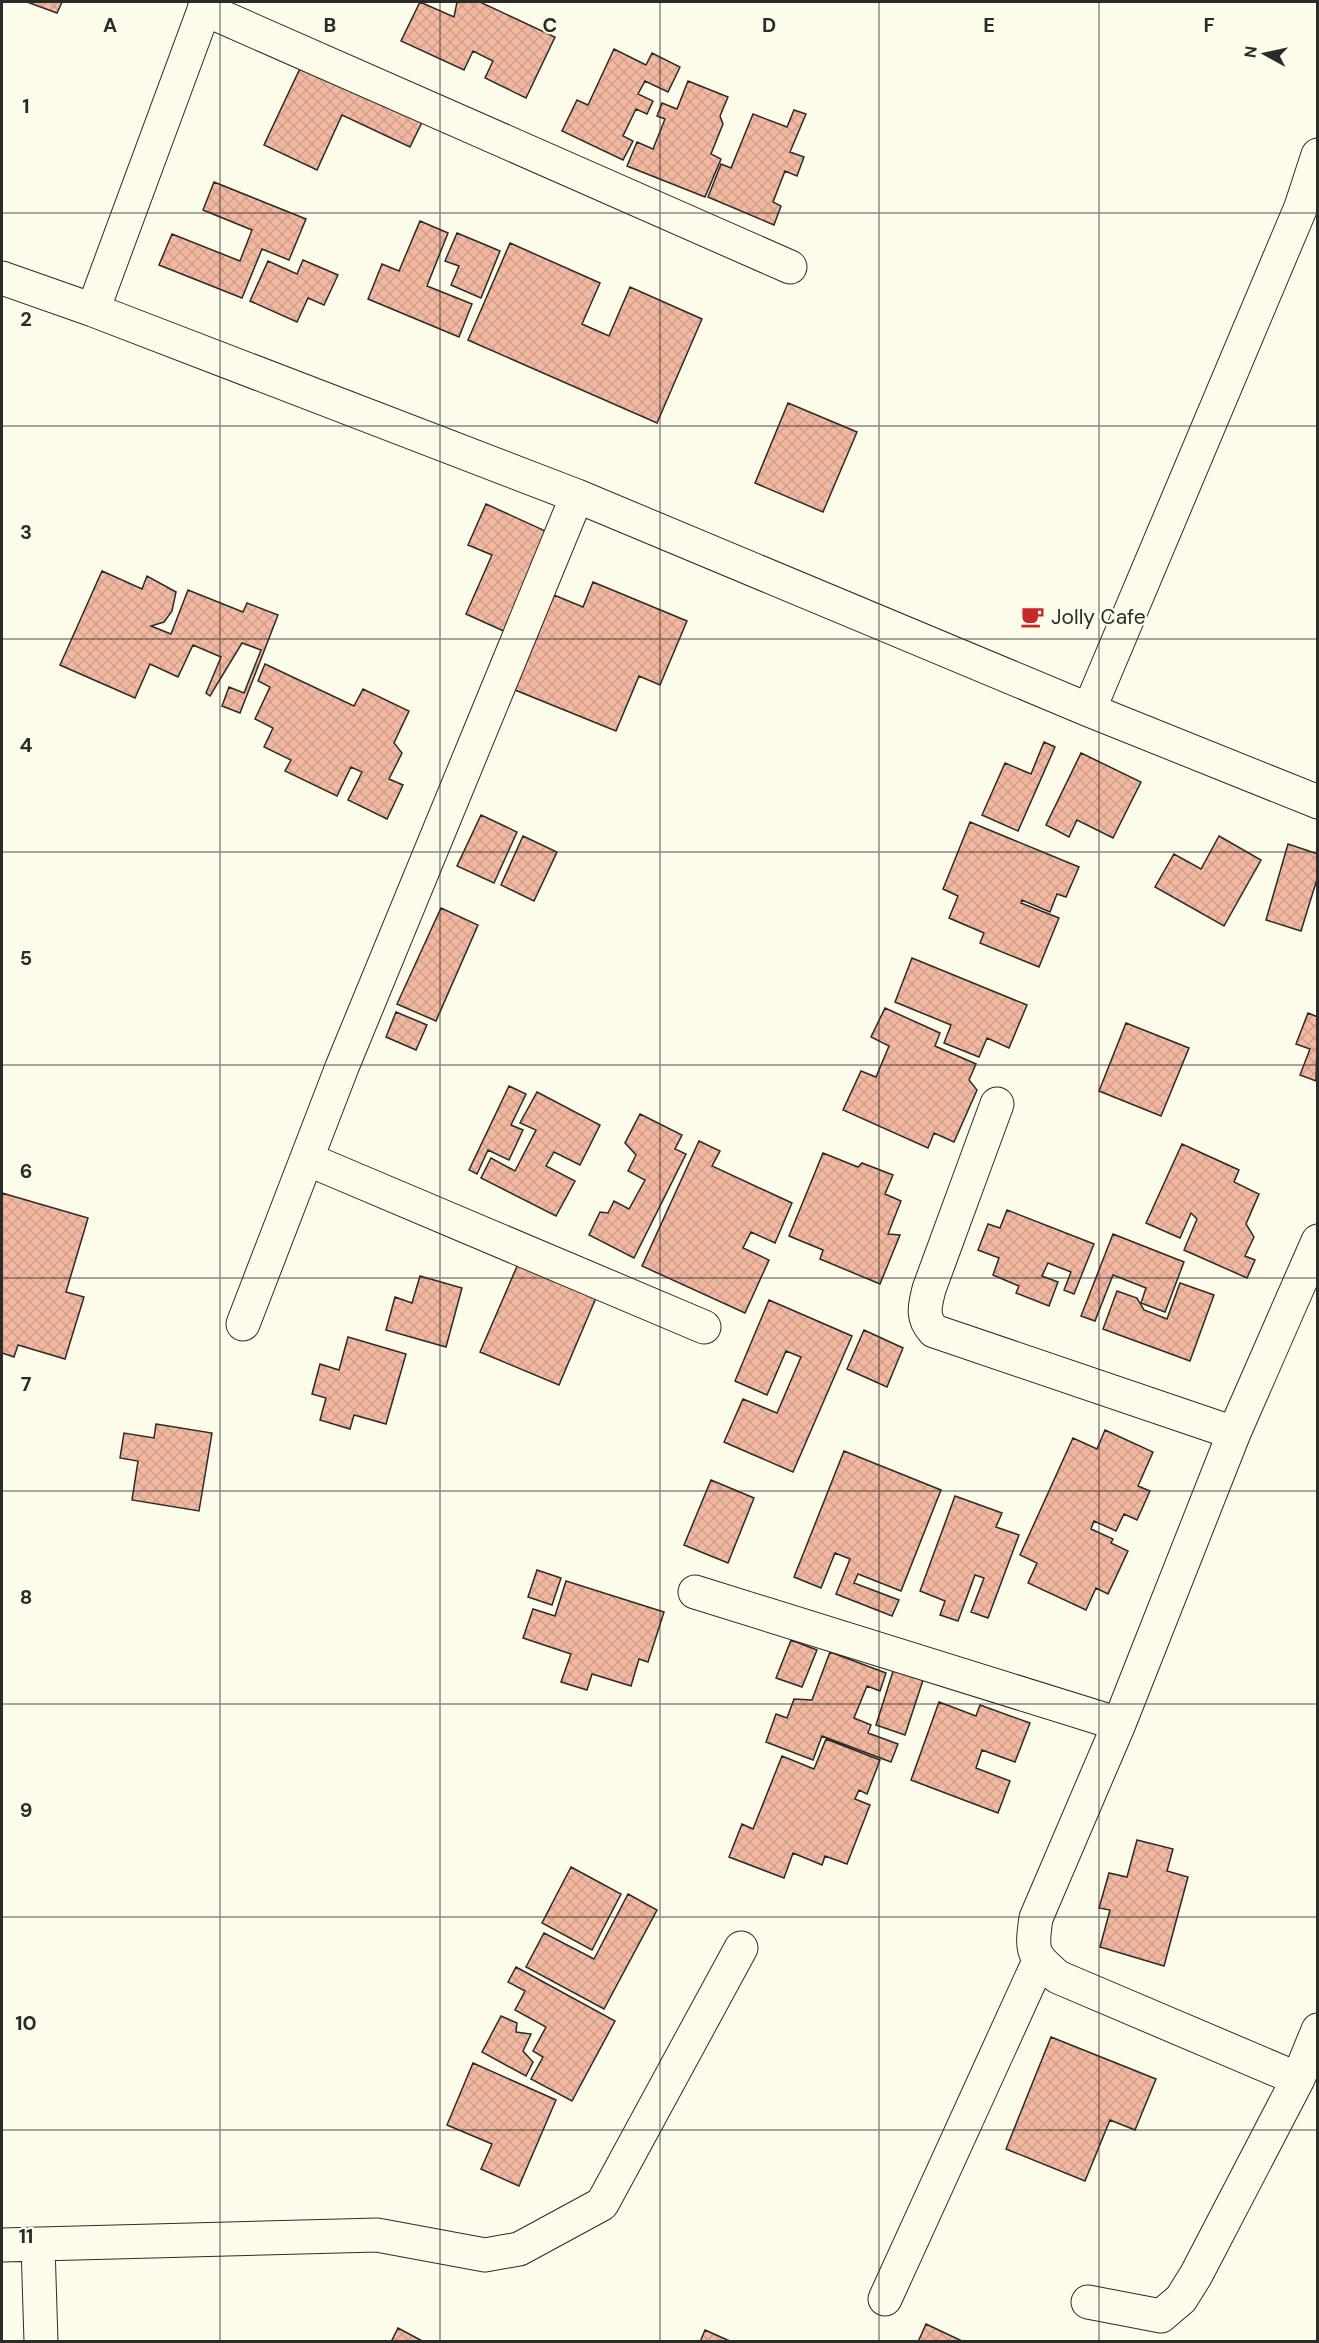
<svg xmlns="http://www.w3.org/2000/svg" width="1319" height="2343" font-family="'DM Sans',sans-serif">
	<defs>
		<pattern id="building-cross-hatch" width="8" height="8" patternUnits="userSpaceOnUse" patternTransform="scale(1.5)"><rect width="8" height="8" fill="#f2b8a0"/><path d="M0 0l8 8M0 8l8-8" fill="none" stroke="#d09e8a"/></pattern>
	</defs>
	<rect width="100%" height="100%" fill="#fdfbea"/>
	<path fill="url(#building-cross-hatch)" stroke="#2b2b2b" stroke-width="1.5" d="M27,2h35l-5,11z
		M420,2l34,15 3,-15h23l75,35 -29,61 -41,-20 8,-17 -20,-10 -9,19 -63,-29z
		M614,49l32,16 6,-12 28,14 -12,25 -23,-11 -7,13 15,7 -6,13 -11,-5 -13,27 10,5 -10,19 -61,-29 15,-31 11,5z
		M304,60l121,56 -15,31 -68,-32 -25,55 -53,-25z
		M688,81l40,16 -8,19 3,8 -12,30 10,5 -16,38 -78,-31 10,-24 16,7 12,-30 -8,-3 5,-13 15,6z
		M794,110l12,4 -16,38 14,5 -7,19 -12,-5 -12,31 8,4 -7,19 -66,-28 13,-33 10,4 22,-54 34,13z
		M214,182l92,37 -17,41 -27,-11 -20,49 -83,-33 13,-31 68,27 12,-31 -49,-20z
		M420,221l28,12 -21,53 45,18 -13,33 -91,-38 14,-35 17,7z
		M457,233l43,18 -19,47 -30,-13 8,-19 -14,-5z
		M510,243l90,40 -18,41 27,12 21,-49 72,32 -45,104 -189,-83z
		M303,260l35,15 -14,30 -16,-7 -11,24 -47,-21 18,-40 29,13z
		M788,403l69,29 -34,80 -68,-29z
		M486,504l66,30 -44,99 -42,-19 26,-59 -24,-10z
		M102,571l40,18 5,-13 29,16 -4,19 -8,11 -13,4 20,8 17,-44 55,22 4,-9 31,12 -38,98 -18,-7 7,-19 15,6 17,-43 -19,-7 -32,53 -4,-3 15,-36 -28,-12 -15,32 -28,-13 -15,34 -75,-33z
		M593,582l94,39 -27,64 -21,-9 -23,55 -101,-41 39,-95 29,12z
		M265,664l89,42 9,-17 46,22 -15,32 8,10 -13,26 14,6 -16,34 -39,-19 14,-28 -11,-5 -14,29 -52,-25 6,-11 -27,-13 9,-19 -18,-9 15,-32 -12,-6z
		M1044,742l11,5 -37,84 -36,-16 23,-52 26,11z
		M1081,753l60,29 -28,56 -36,-18 -8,17 -23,-12z
		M481,815l36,17 -23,51 -37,-17z
		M970,822l109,45 -13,30 -9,-3 -7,18 -28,-12 -1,3 38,15 -20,49 -59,-24 4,-10 -35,-15 9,-22 -15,-7z
		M523,836l34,16 -23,49 -33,-16z
		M1219,836l42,24 -37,66 -69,-39 19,-33 27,15z
		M1288,844l30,10v22l-17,55 -35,-11z
		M441,908l37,17 -42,96 -39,-17z
		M912,958l115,47 -18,43 -22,-10 -8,19 -35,-14 7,-18 -56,-23z
		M885,1008l55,25 -5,13 41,18 -7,16 8,10 -23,52 -20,-9 -6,15 -85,-38 18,-39 15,6 13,-31 -18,-9z
		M396,1012l31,13 -11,25 -30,-13z
		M1308,1013l10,4 -2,64 -16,-6 10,-26 -14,-5z
		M1126,1023l63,25 -28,68 -62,-25z
		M509,1086l17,8 -15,31 12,5 -14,30 -21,-10 -11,24 -8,-4z
		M537,1092l63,33 -20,40 -26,-13 -8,14 29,15 -19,35 -75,-38 10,-20 24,13 21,-41 -16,-7z
		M640,1114l42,21 -7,14 11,5 -52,104 -45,-23 11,-23 8,1 6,-12 15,8 16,-29 -17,-9 8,-16 -11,-12z
		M699,1141l21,10 -8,15 80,37 -17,40 -24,-11 -8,16 26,12 -24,53 -103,-47z
		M1182,1144l57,26 -5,12 25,12 -13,30 8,13 -9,19 10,4 -8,18 -63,-28 13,-31 -6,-6 -11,25 -34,-15z
		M823,1153l35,14 4,-4 31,12 -8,19 16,7 -13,33 12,1 -20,49 -60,-25 3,-9 -34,-14z
		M2,1193l86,25 -22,74 18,5 -19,62 -47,-14 -4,12 -12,-4z
		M1007,1210l87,34 -20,50 -10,-4 7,-18 -23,-9 -6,13 16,6 -9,24 -33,-13 3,-7 -26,-11 6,-17 -21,-8 10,-26 12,4z
		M1113,1234l71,28 -19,50 -24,-9 5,-15 -33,-13 -18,46 -14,-5z
		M518,1264l78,34 -37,87 -79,-33z
		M420,1276l42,12 -16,59 -60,-17 9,-33 17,6z
		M1180,1283l34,12 -24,66 -87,-32 14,-38 20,7 7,12 23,9z
		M769,1300l83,36 -59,136 -69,-30 19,-43 34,14 24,-56 -15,-6 -19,44 -32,-14z
		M864,1330l39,18 -16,39 -40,-18z
		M348,1337l58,17 -20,70 -32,-9 -4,14 -30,-9 6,-22 -14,-4 8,-30 19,6z
		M156,1424l56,9 -13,78 -67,-11 6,-39 -18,-3 4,-25 30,5z
		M1105,1430l48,22 -15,34 12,5 -13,29 -13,-6 -8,17 -22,-10 -3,8 22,10 -2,4 17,8 -20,43 -12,-6 -10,22 -58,-27 9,-20 -17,-8 53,-117 24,11z
		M844,1451l97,39 -40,101 -43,-17 -4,9 45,17 -7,16 -56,-22 14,-35 -15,-6 -14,35 -27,-11z
		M711,1480l43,18 -26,65 -44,-18z
		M955,1496l47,17 -6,14 23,8 -31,83 -17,-6 13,-34 -9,-3 -17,46 -18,-6 5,-14 -25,-10z
		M537,1570l24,8 -9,27 -24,-8z
		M566,1581l98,31 -16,50 -9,-3 -8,27 -39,-12 -5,16 -26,-8 10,-28 -48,-16 10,-29 22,7z
		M791,1640l26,10 -15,37 -26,-9z
		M830,1652l56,21 -6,18 -13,-5 -13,32 17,7 -3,8 30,11 -7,18 -69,-26 -9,24 -47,-18 10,-28 11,4 7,-19 18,1z
		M895,1665l30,9 -20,61 -29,-10z
		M939,1702l37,14 4,-11 50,18 -15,39 -33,-12 -6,18 34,13 -12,32 -87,-33z
		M826,1739l54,21 -13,34 -8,-4 -4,9 15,6 -23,59 -22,-8 -3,9 -29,-12 -9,25 -55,-21 13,-33 11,5 29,-73 32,13z
		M1137,1840l36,9 -6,22 21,6 -24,89 -64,-19 10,-37 -11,-2 10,-35 18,4z
		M571,1867l50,27 -29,56 -50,-27z
		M628,1894l29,16 -53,99 -78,-42 18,-34 50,26z
		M516,1967l99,54 -43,80 -41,-22 12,-22 -10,-6 13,-24 -31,-17 10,-19 -17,-9z
		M501,2016l16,7 -1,9 15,2 -8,17 10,11 -7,14 -44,-24z
		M1051,2037l105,42 -21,51 -25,-10 -25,61 -79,-32z
		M473,2063l83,37 -37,86 -38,-17 11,-25 -45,-19z
		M926,2324l38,18h-46z
		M398,2328l26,14h-33z
		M705,2330l27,12h-32z"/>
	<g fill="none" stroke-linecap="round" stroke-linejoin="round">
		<defs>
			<path id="street" d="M204,9l586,258
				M2,278l91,32 484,186 512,214 229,92
				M93,310l114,-308
				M1089,710l212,-503 17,-52
				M997,1104l-68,185c-4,17 -8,28 5,42l300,102
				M307,1159l397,168
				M1318,1241l-84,192 -115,291 -83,194c-5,34 -4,37 22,59l240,102 20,-49
				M243,1324l99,-257 235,-571
				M695,1592l424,132
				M2,2245l375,-10 108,20 34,-6 83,-45 139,-256
				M38,2245l3,97
				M885,2299l154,-338
				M1088,2302l73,14 20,-17 15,-24 102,-196"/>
		</defs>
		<use href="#street" stroke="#2b2b2b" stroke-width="35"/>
		<use href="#street" stroke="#fdfbea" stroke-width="33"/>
	</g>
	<path fill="none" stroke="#2b2b2b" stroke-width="1.5" stroke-opacity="0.55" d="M220,2v2340M440,2v2340M660,2v2340M879,2v2340M1099,2v2340M2,213h1316M2,426h1316M2,639h1316M2,852h1316M2,1065h1316M2,1278h1316M2,1491h1316M2,1704h1316M2,1917h1316M2,2130h1316"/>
	<defs>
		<symbol id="cafe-bare" viewBox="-9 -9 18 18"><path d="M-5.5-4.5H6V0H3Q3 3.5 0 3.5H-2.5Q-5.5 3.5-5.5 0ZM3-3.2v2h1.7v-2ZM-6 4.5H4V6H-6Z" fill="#c62828" stroke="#fdfbea" stroke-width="2.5" paint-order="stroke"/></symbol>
	</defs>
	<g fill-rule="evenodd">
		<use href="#cafe-bare" x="1016" y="600" width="33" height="33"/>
	</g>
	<g text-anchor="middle" stroke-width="4.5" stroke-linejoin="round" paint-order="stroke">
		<g font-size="21" fill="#2b2b2b" stroke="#fdfbea" text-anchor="start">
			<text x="1051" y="624">Jolly Cafe</text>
		</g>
	</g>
	<g font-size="20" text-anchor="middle" font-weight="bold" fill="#2b2b2b" stroke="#fdfbea" stroke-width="4.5" stroke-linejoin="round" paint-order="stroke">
		<text x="110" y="32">A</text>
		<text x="330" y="32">B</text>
		<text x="550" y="32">C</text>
		<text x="769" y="32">D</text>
		<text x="989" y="32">E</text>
		<text x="1209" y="32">F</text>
		<text x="26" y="113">1</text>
		<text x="26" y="326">2</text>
		<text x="26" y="539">3</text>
		<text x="26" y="752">4</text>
		<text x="26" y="965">5</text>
		<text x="26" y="1178">6</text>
		<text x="26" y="1391">7</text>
		<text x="26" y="1604">8</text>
		<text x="26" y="1817">9</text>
		<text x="26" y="2030">10</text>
		<text x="26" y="2243">11</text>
	</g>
	<rect width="1319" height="2343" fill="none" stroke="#2b2b2b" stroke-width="6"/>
	<g transform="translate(1265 54) rotate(278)" stroke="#fdfbea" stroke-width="4.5" paint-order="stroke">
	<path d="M0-4.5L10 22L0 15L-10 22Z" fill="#2b2b2b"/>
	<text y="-9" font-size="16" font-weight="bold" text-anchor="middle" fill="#2b2b2b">N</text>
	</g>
</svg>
